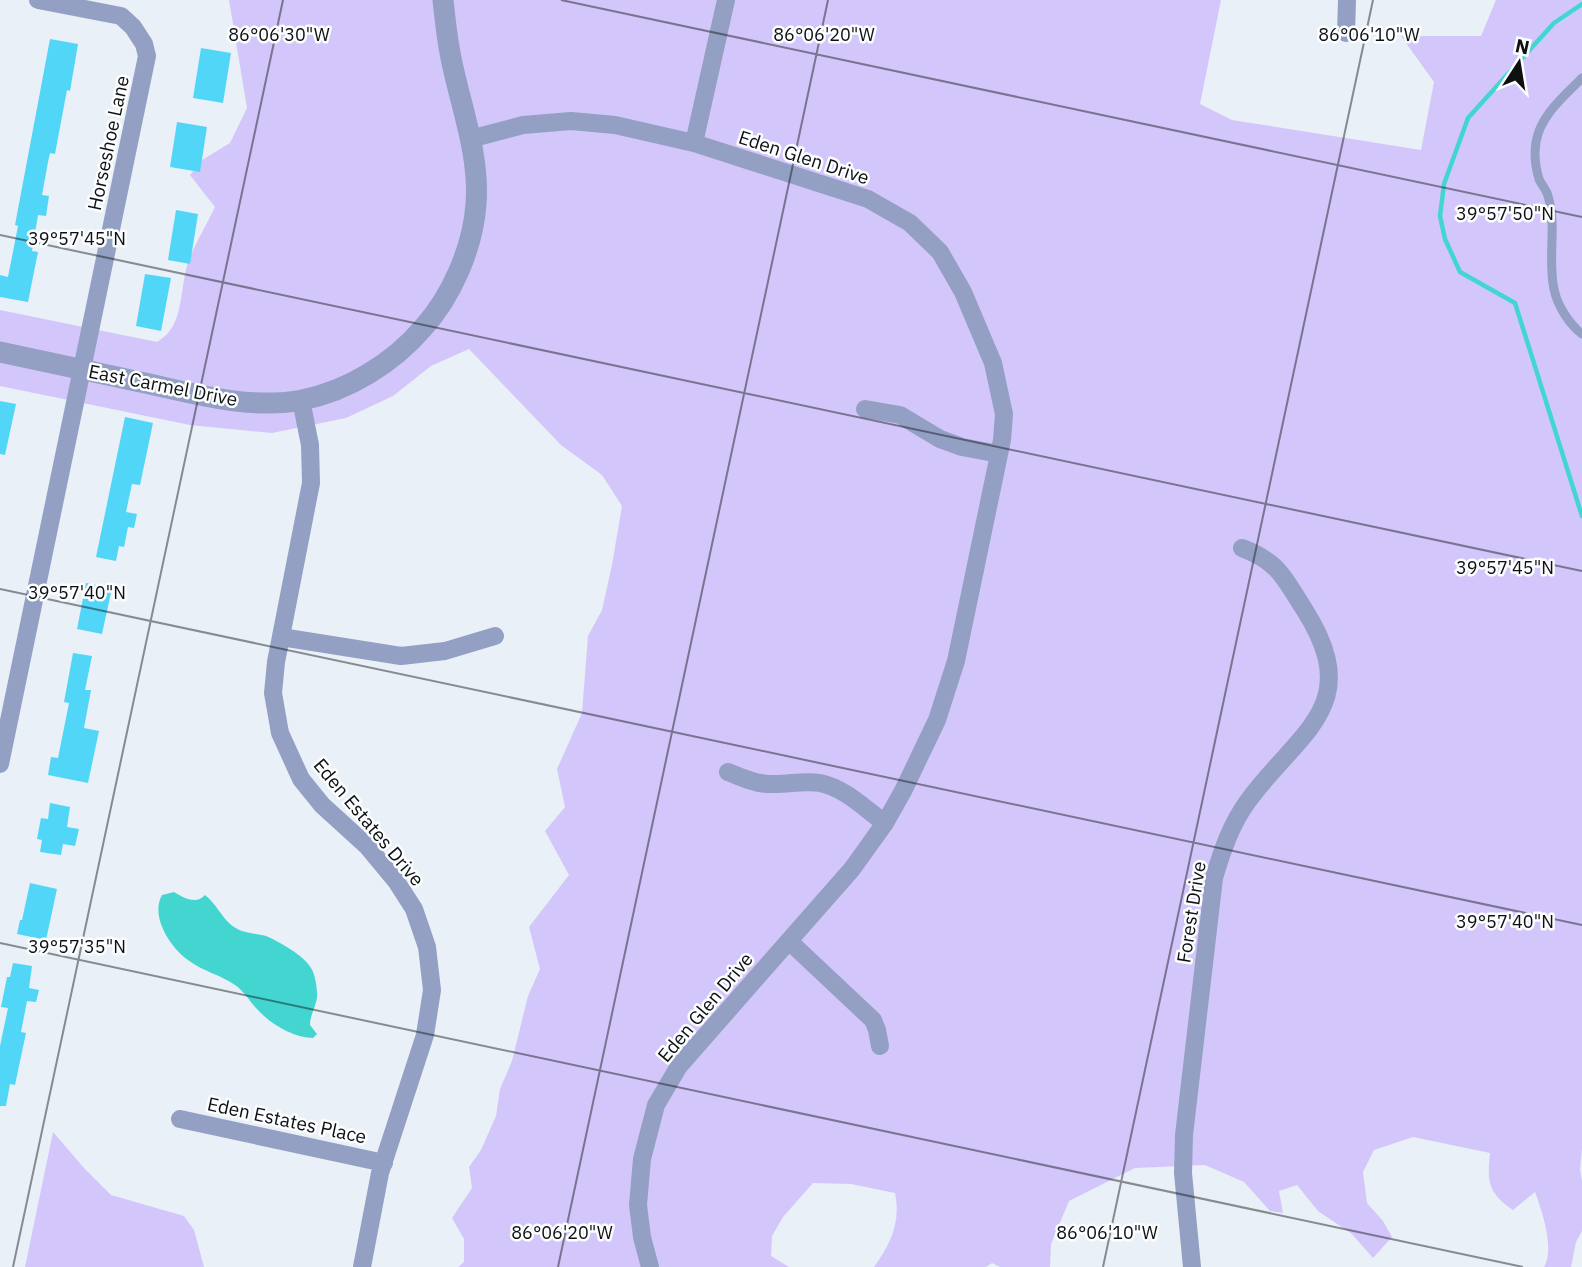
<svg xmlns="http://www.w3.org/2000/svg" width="1582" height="1267" font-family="'IBM Plex Sans',sans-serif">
	<rect width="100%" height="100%" fill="#e9f0f7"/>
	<path fill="#d3c6fa" d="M229,0h992l-21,104 32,16 189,30 13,-68 -33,-46h80l15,-36h86v1149l-2,21 2,11v50l-6,11 -5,25h-27c11,-18 -2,-56 -9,-75l-22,18c-25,-17 -26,-28 -23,-57l-77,-16 -39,13 -11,22 4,31 16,18 9,16 -19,21 -21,-24 -34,-23 -21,-26 -18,6 4,22 -13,-2 -26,-29 -39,-17 -70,3 -66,33 -18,43 -1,23h-50l-8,-4 -6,4h-112c17,-24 27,-45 21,-74l-44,-9 -38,-1 -30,34 -11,19 -1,20 18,11h-331l6,-5v-23l-12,-21 20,-30 -3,-21 12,-17 15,-34 4,-27 12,-28 16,-65 12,-27 -11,-42 40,-52 -24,-44 20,-24 -8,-38 25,-56 6,-77 14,-26 10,-45 10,-59 -20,-31 -41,-30 -92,-96 -38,17 -38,30 -47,22 -74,15 -82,-8 -190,-39v-76l157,32c30,-17 21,-56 33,-85 7,-17 17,-33 25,-50l-25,-32 12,-15 28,-17 17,-35z
		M53,1132l31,36 27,27 73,21 10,14 10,37h-179z"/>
	<path fill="#43d6d1" d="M174,892c10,6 22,13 31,3 12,9 17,24 29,32 10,7 22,6 32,9 12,5 39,20 45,32 4,6 6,19 6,26 1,9 -7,20 -7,31l7,9 -4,4c-19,0 -43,-14 -56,-29 -7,-7 -13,-18 -22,-24 -14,-10 -33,-14 -47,-25 -18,-13 -38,-44 -26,-65z"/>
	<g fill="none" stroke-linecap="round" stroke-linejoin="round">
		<path stroke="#43d6d1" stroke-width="4.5" d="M1582,4l-28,19 -86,95 -24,66 -4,32 5,23 15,33 55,31 67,213"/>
	</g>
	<path fill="#52d6f7" d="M50,39l28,5 -8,47 -3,-1 -12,64 -5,-1 -2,9 -6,33 7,1 -3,20 -8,-1 -6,36 6,1 -10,50 -28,-5v-22l8,2 10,-51 -3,-1z
		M201,48l30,5 -8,50 -30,-5z
		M177,122l30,5 -7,45 -30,-5z
		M176,210l22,4 -8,50 -22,-4z
		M145,274l26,4 -10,53 -25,-5z
		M0,401l16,3 -11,51 -5,-1z
		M125,417l28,6 -13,62 -8,-1 -6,28 11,2 -3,14 -6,-1 -4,20 -5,-1 -3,15 -20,-4z
		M86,583l26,5 -10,46 -25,-5z
		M73,653l19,3 -7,34h6l-7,38 15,3 -11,52 -40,-8 3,-18 7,1 11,-55 -5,-1z
		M50,803l20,4 -3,20 12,2 -4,17 -12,-2 -2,11 -21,-3 2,-12 -5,-1 4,-21 7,1z
		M30,883l27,6 -11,51 -29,-6 3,-14h2z
		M13,963l19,3 -3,22 10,2 -3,12 -9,-1 -6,31 5,1 -11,52 -5,-1 -4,22h-6v-60l8,-38 -7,-1 6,-30h3z"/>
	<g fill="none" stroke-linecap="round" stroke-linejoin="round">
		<path stroke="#93a0c4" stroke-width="9" d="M1582,78c-18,18 -42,38 -46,64 -2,12 0,27 3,37 2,5 6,9 8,14 11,31 0,65 7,96 3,16 15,35 28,45"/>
		<path stroke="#93a0c4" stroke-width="18" d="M1346,33l1,-33
			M470,139l53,-14 48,-4 44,4 79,18 174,56 42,24 30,29 23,40 30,71 11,51 -2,26 -46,221 -19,59 -34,71 -18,32 -33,46 -173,197 -23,39 -14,54 -4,46 4,32 8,30
			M694,143l32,-143
			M301,400l9,45 1,38 -35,179 -3,31 7,40 21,46 21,26 45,41 29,35 18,28 13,38 5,43 -7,45 -45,138 -18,94
			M865,409l35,6 40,24 22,8 37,7
			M281,637l120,19 44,-5 50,-15
			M0,764l147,-708 -3,-12 -11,-17 -12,-11 -83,-16
			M728,772c13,5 27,12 42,12 17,1 33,-4 50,-1 25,5 45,26 65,40
			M790,942l83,78 4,10 3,16
			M180,1119l204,44
			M1192,1267l-9,-94 1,-38 30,-257c8,-27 17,-54 34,-77 51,-70 118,-95 56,-192 -20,-31 -25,-47 -62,-61"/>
		<path stroke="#93a0c4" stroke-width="21" d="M0,352c48,10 97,21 145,31 50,11 106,27 157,17 46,-9 91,-37 121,-72 29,-32 50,-81 53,-124 4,-49 -16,-100 -25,-146 -4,-19 -6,-39 -8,-58"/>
	</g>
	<path fill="none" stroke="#0d0f11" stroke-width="2" stroke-opacity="0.45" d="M561,0l1021,217M0,235l1582,336M0,589l1582,336M0,943l1523,324M13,1267l270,-1267M558,1267l270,-1267M1103,1267l270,-1267"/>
	<g text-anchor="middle" stroke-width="5" stroke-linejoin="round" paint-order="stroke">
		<g font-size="19" fill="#0d0f11" stroke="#fbfdfe">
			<text transform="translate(108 143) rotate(-78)" y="7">Horseshoe Lane</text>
			<text transform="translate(804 157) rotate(18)" y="7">Eden Glen Drive</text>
			<text transform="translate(163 385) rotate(11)" y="7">East Carmel Drive</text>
			<text transform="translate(369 822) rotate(50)" y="7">Eden Estates Drive</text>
			<text transform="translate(1191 912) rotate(-81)" y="7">Forest Drive</text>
			<text transform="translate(705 1007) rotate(-50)" y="7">Eden Glen Drive</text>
			<text transform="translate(287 1120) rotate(12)" y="7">Eden Estates Place</text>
		</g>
	</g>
	<g font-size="18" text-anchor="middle" fill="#0d0f11" stroke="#fbfdfe" stroke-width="5" stroke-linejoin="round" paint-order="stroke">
		<text x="279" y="41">86°06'30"W</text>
		<text x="824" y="41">86°06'20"W</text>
		<text x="1369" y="41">86°06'10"W</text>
		<text x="1505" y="220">39°57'50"N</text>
		<text x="77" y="245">39°57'45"N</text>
		<text x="1505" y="574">39°57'45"N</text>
		<text x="77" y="599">39°57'40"N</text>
		<text x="1505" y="928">39°57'40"N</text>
		<text x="77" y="953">39°57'35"N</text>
		<text x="562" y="1239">86°06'20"W</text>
		<text x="1107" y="1239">86°06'10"W</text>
	</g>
	<g transform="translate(1519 63) rotate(12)" stroke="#fbfdfe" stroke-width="5" paint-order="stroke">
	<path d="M0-5L12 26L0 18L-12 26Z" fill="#0d0f11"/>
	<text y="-10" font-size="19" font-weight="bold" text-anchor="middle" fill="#0d0f11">N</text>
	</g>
</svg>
